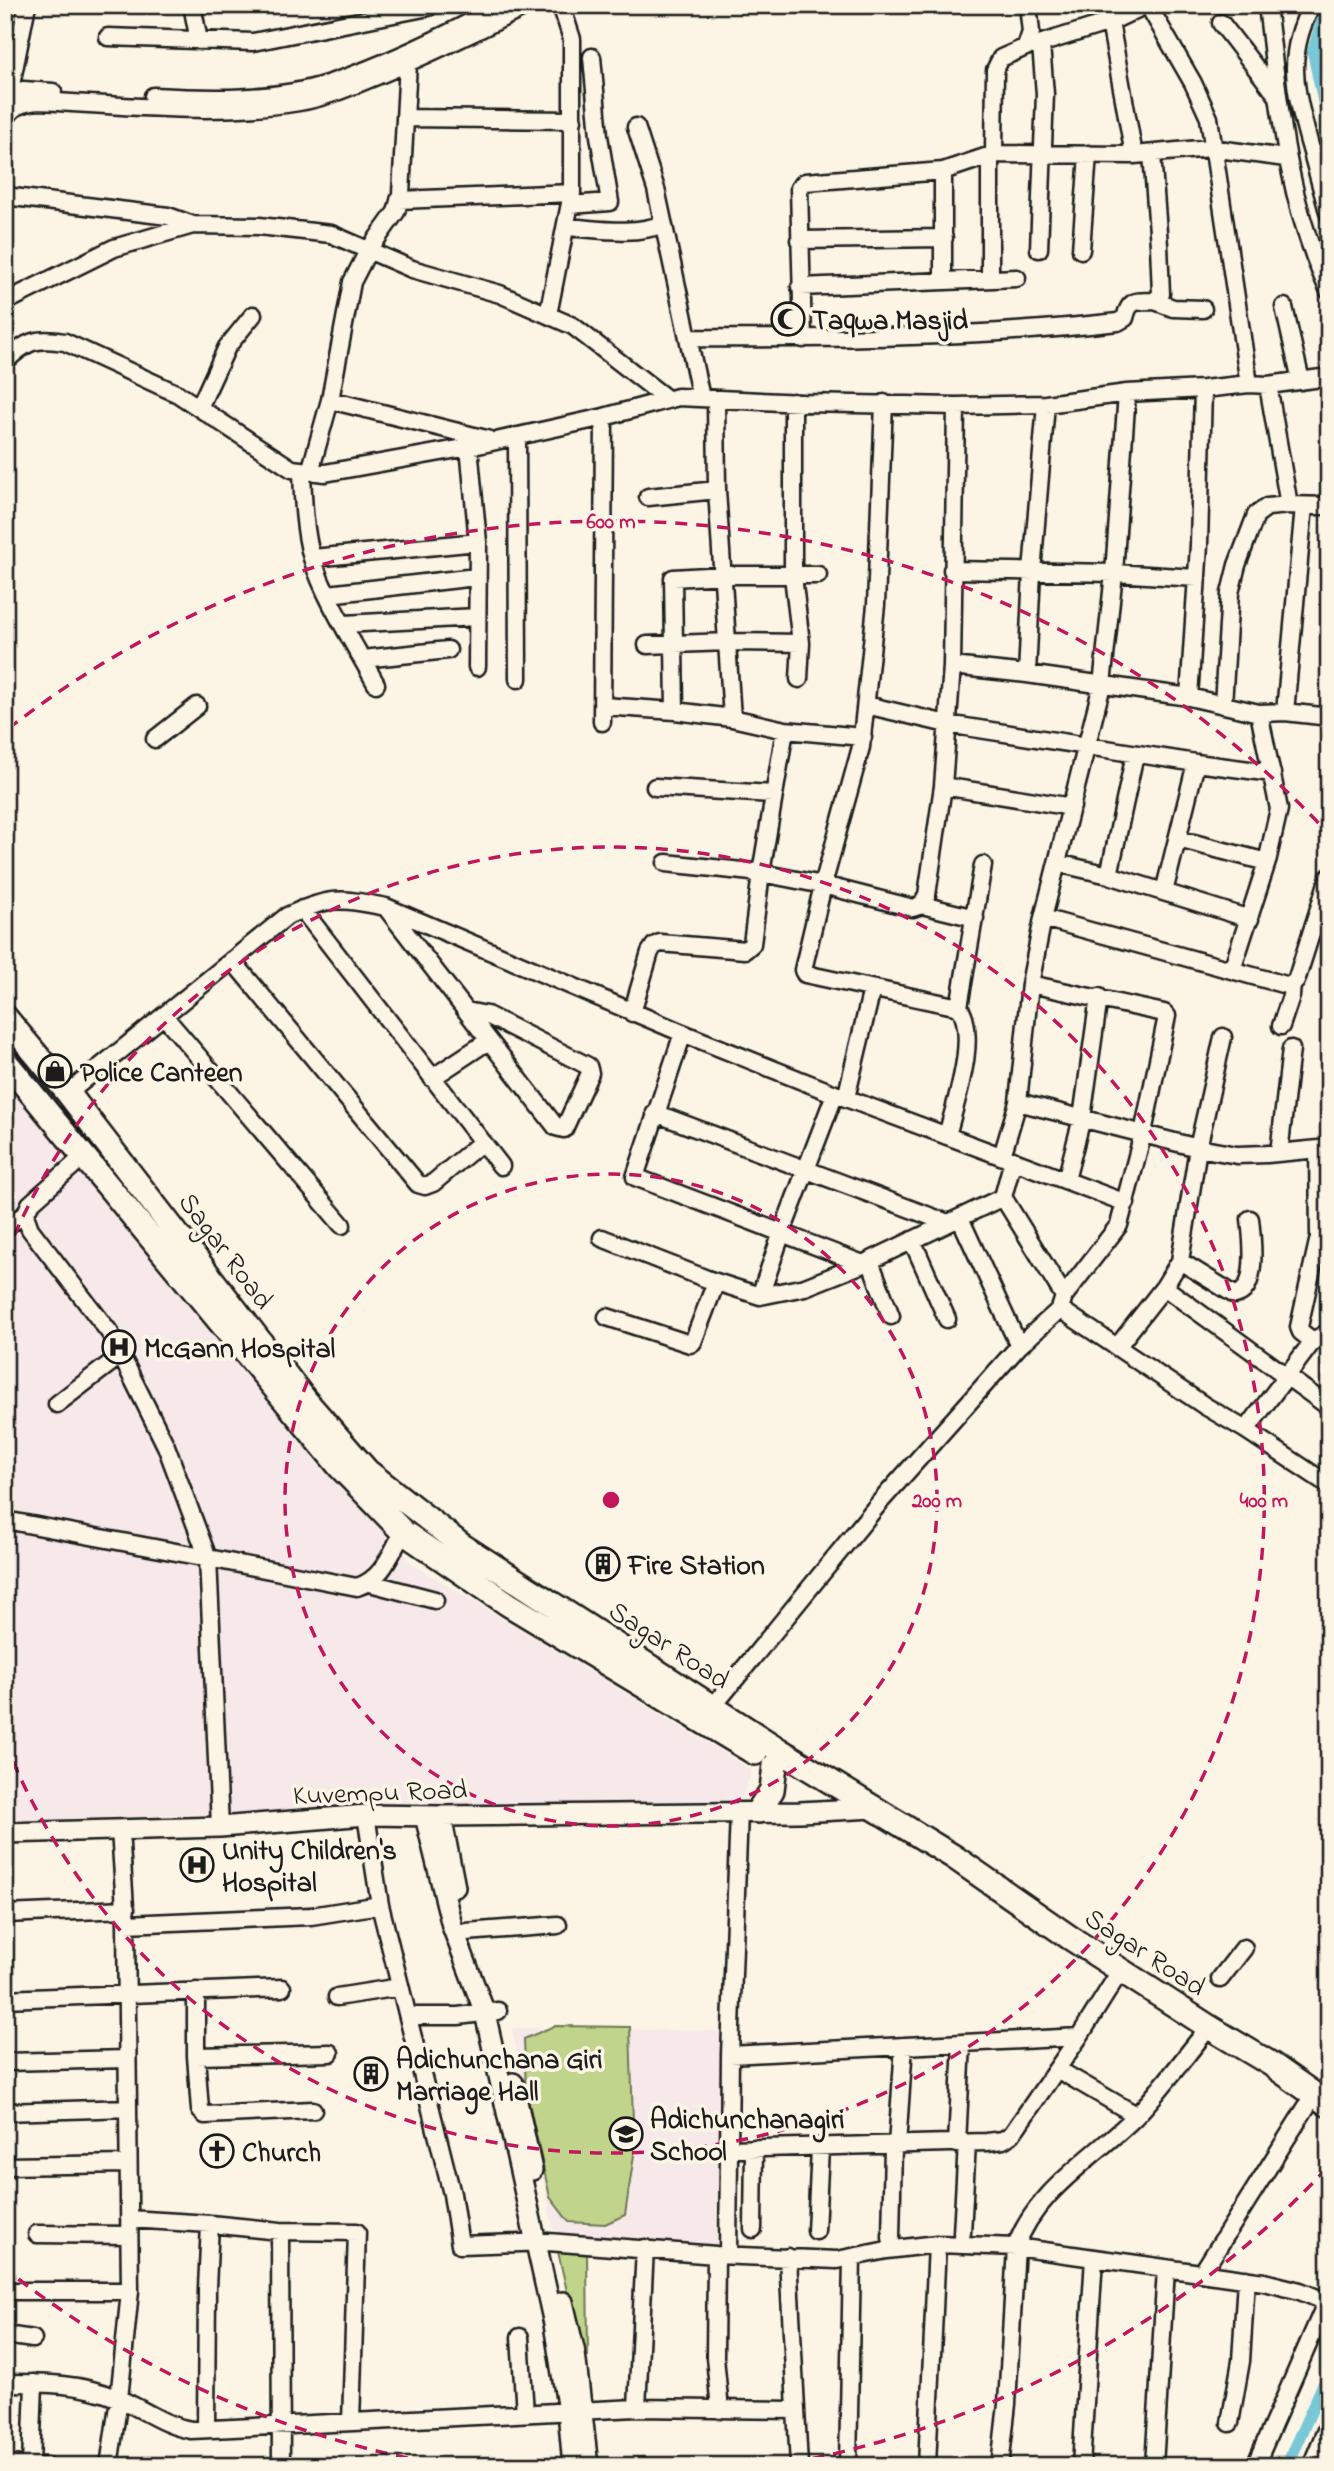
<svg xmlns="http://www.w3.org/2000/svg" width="1334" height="2471" font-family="'Indie Flower',sans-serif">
	<rect width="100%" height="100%" fill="#fcf5e5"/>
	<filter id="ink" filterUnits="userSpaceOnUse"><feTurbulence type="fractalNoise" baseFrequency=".0143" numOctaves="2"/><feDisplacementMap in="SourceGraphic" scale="14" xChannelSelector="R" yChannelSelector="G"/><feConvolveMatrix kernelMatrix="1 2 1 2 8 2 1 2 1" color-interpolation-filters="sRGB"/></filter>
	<g filter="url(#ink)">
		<path fill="#f7e8ea" d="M5,1074l35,37 371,452 341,207 -10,29 -110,6 -401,8 -226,8z
			M512,2028l209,3 -5,220 -161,-14z"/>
		<path fill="#c0d58b" stroke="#6e7854" stroke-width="2" d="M554,2026l76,1 4,128 -9,60 -20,9 -36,-2 -19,-25 -24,-107 -2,-51z
			M557,2247l30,2 1,107 -6,2z"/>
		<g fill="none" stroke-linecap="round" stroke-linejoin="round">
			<path stroke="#79c8d7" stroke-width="12" d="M1329,10l-8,14 -8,28 16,76
				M1286,2466l43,-94"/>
			<defs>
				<path id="minor" d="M192,5l7,36
					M1102,5l8,17 24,133
					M1148,5l45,78 16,35 40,266
					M1267,5c12,98 19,195 62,286
					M1312,5c-27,50 -17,85 -3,137 7,24 13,49 20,73
					M1221,23l55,71
					M108,37l145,5 176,-35
					M1033,46l77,-24 36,-17
					M153,96c56,3 122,5 177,-13 58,-19 117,-48 172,-78
					M5,98l18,-8 30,2
					M10,103l-1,-8 18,-90
					M405,118l168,2
					M5,120c8,-15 17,-17 33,-19 86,4 176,15 261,1 30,-5 58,-18 85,-29 50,-21 97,-44 145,-68
					M636,127l20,62 45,209
					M994,154l1,-84 6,-12 25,-11 5,-15 -3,-27
					M5,196l163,20 25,9
					M399,200l173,-7
					M570,205l40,-3 -11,-66 -7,-79
					M566,227c32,2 67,9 97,-3
					M799,240l145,-2
					M1039,249l6,-155 -4,-49
					M1081,250l7,-96
					M990,279v-124
					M943,280v-109
					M800,287l217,-9
					M1155,301l18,7 30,1
					M5,302l109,-54 79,-23 66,1 72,8 81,35 88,25 73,32 94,73
					M1284,307l17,74
					M548,315l24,-122v-154l-11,-34
					M688,338c143,1 287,0 430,-16l7,-4c5,-20 11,-16 30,-17l6,-7 -2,-49 -7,-91
					M803,339l-4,-151 6,-6 138,-11 51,-17 140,1 76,-7 76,10
					M5,362c21,-21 31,-25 60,-20l113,52 114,75 33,4 144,-26 135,-30 74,-20 125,6 153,3 90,-2 81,-11 76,-4 46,-5 19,1 61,-8
					M1268,385l21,120
					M716,399l1,91 15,228
					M330,400l160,40
					M793,402v174l8,67 -2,36
					M884,403l-8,202 -15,142 -38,138 -20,85 2,4 154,33 24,-142
					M199,408l28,-61 26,-32
					M517,436l1,243
					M469,447l9,95 -1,125
					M302,471c1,29 2,59 10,87 14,44 42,85 64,126
					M310,472l20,-72 22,-118 16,-31 28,-39 5,-18 7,-131
					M648,497l69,-7
					M313,558l165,-16
					M952,570l162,3 83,5
					M328,594l148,-17
					M344,624l133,-7
					M647,645l81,-3 73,1
					M363,659l85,-9
					M952,666l75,8 162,23 70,16 26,-1 36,4 5,2 3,3
					M1027,674l5,-102 14,-168
					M1189,697l10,-152 4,-156
					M866,705l81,19 249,39 -32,129
					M1223,705l7,-112 7,-28 19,-50 11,-8 22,-2 40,1
					M603,706l72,5 57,7 53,12 78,7
					M675,711l-2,-133 51,-3h94
					M1285,712l19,-206
					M602,722l2,-305
					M155,739l42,-33
					M1196,763l76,10
					M943,786l129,21
					M655,787l118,7
					M1178,839l89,23
					M666,863l95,10 62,12 90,23 9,-3 53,13
					M1057,863l52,12 141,44
					M1109,875l26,-121
					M922,905l5,-10 16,-109 9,-120 4,-260
					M302,909l199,257
					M388,910l168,217 8,2 26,-56 -2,-7 -101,-51 -21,-4
					M1043,918l243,67 6,-1 4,-3 33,-104
					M232,960l186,224 7,2 8,-3 49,-41
					M1232,970l35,-108 12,-53 -20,-96
					M632,1013l18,-61 4,-6 6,-3 85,7 7,-6 9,-71 24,-143
					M164,1016l178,209
					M1281,1026l10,-30 1,-12
					M683,1033l-48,144 228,87
					M432,1078l56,-37
					M68,1093l219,-177c43,-20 53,-18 99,-9l294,125 155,62 291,109
					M846,1098l26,-109
					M1018,1102l180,46 39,7 30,-1 62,-6
					M655,1113l293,110
					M947,1136c8,-33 32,-100 12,-129
					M1318,1149l1,88 -20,90 2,5 12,9 12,-7 4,1
					M1279,1153l12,-104
					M85,1155l-55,49 -5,11 5,14 80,104 56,113 42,112 149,29c26,-8 34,-34 46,-55
					M1002,1156l16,-54 12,-118 13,-66 59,-233 12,-112 13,-180
					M1013,1160l-10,37 61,99
					M1066,1180l16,-62 17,-121
					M960,1218l59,128
					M5,1226l20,-11
					M602,1238l105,41 53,17 45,-9 58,-23 140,-67
					M912,1240l35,79
					M870,1261l21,55
					M1180,1261l55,34c24,-4 17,-58 15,-76
					M1164,1287l165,120
					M760,1296l22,-64 53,-138
					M1060,1309l145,97 41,24 83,55
					M607,1317l83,27 3,-2 23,-60
					M1117,1347l47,-60 16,-26 18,-113 25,-111
					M57,1404l64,-49
					M1246,1430l67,-89
					M5,1520l203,38 12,269
					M370,1583l65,17
					M706,1715l174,-213 139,-156 41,-37 4,-13 55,-71 24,-92 24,-117 -3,-3 -134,-29
					M366,1815l14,90 72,289 8,51 88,-3 168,13 121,5 50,-10 50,-6 79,3 248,35 36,9 29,12
					M5,1914l121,-5
					M126,1924l185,-8 69,-11
					M466,1932l92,-7
					M1220,1979l24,-31
					M196,1991v65l4,54 5,5 108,-5
					M337,1997l63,-10
					M5,1999l277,-11
					M409,2016h49l40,-5
					M730,2055l349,-18
					M196,2056l134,-3
					M5,2062l122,-3
					M1057,2069l79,46
					M5,2112l123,-4
					M957,2144l5,-101
					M897,2145l7,-99
					M730,2149l257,-7 16,-2 9,-6 67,-97 35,-56
					M5,2166l123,-2
					M129,2219l81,5 70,7 77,1 -6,190
					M753,2229l1,-81
					M280,2231l1,235
					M816,2231l4,-83
					M962,2233l5,-90
					M37,2234l92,1
					M891,2238l2,-92
					M716,2255l-1,102 5,53
					M728,2255l2,-200 9,-243
					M788,2257l11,209
					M1202,2273l105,-167
					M5,2291h125
					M5,2335l28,4
					M520,2337l5,76
					M5,2383c41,0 74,0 112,15 25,10 47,28 74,32l446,-22 158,2
					M637,2408l8,-160
					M1230,2423l11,-62 5,-82
					M206,2429l1,-141 3,-64
					M5,2464l42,2
					M31,2466l3,-83
					M109,2466l10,-67 11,-108 -4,-367 -6,-95
					M848,2466l4,-208
					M927,2466l10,-222
					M1000,2466l7,-62 9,-157c18,-55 80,-91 120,-131 24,-25 44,-53 66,-80
					M1081,2466l13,-208
					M1154,2466l12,-197
					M1255,2466l71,-163
					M1311,2466l18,-43"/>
				<path id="major" d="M425,1816l27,110 33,87 69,311 14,87 5,55
					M441,1816l14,71
					M5,1833l215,-6 146,-12 75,1 359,-4 74,-4
					M513,2083l19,87
					M563,2302l12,51 13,113"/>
				<path id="highway" d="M5,1017l63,76 238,308 61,70 94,74 318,205 175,107 115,80 140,90 62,37 58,41
					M5,1061l335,406 63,65 105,72 247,149
					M758,1811l14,-21 3,-25"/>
			</defs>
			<use href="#minor" stroke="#1c1c1c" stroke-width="21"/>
			<use href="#major" stroke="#1c1c1c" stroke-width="24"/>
			<use href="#highway" stroke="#1c1c1c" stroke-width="28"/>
			<use href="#minor" stroke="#fcf5e5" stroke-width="16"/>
			<use href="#major" stroke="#fcf5e5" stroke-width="19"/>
			<use href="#highway" stroke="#fcf5e5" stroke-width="23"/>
		</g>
	</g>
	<g fill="none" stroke="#c2185b" stroke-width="3.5" stroke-dasharray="12 9">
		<circle cx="611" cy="1500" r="326"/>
		<path d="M6 1255A653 653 0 1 1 6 1745"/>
		<path d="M1327 2168A979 979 0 0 1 773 2466M449 2466A979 979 0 0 1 8 2271M8 729A979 979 0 0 1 1327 832"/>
	</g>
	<defs>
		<symbol id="mosque-ring" viewBox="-11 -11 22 22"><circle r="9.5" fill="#fcf5e5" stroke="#1c1c1c" stroke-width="1.5"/><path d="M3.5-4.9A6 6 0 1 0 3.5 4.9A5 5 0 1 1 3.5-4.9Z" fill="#1c1c1c"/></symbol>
		<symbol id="shop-ring" viewBox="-11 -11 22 22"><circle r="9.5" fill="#fcf5e5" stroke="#1c1c1c" stroke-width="1.5"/><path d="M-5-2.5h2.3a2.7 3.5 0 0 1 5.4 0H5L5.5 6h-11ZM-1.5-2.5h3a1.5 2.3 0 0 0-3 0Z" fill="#1c1c1c"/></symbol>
		<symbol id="hospital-ring" viewBox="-11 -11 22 22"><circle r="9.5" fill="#fcf5e5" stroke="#1c1c1c" stroke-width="1.5"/><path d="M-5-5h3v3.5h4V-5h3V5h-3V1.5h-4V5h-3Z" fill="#1c1c1c"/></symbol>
		<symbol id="building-ring" viewBox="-11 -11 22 22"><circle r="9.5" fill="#fcf5e5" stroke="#1c1c1c" stroke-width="1.5"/><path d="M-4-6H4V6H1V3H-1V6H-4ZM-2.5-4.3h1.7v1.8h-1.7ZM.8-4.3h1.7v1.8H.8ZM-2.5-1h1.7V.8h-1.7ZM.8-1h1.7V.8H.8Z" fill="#1c1c1c"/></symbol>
		<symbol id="school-ring" viewBox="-11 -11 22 22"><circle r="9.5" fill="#fcf5e5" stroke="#1c1c1c" stroke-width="1.5"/><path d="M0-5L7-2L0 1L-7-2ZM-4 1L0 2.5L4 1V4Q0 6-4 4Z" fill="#1c1c1c"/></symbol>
		<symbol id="church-ring" viewBox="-11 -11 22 22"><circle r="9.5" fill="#fcf5e5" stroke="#1c1c1c" stroke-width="1.5"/><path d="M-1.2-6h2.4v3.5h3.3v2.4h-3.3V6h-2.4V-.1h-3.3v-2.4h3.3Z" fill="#1c1c1c"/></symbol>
	</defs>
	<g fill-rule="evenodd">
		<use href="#mosque-ring" x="769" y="300" width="38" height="38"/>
		<use href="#shop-ring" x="36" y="1052" width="38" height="38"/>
		<use href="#hospital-ring" x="100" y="1328" width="38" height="38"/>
		<use href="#building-ring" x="584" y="1545" width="38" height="38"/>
		<use href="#hospital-ring" x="178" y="1846" width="38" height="38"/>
		<use href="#building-ring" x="352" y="2055" width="38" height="38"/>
		<use href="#school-ring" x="607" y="2115" width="38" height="38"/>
		<use href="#church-ring" x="198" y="2132" width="38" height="38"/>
	</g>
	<g text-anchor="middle" stroke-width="7" stroke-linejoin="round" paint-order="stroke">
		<g font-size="28" font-weight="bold" fill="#1c1c1c" stroke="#fcf5e5" text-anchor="start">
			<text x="812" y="329">Taqwa Masjid</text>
			<text x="80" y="1081">Police Canteen</text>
			<text x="144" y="1357">McGann Hospital</text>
			<text x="628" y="1574">Fire Station</text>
			<text x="222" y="1859">Unity Children's<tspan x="222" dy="32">Hospital</tspan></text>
			<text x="396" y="2068">Adichunchana Giri<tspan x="396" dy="32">Marriage Hall</tspan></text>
			<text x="650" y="2128">Adichunchanagiri<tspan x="650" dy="32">School</tspan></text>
			<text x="242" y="2161">Church</text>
		</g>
		<g font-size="28" fill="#1c1c1c" stroke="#fcf5e5">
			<text transform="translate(227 1250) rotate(53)" y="10">Sagar Road</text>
			<text transform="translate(670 1644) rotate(33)" y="10">Sagar Road</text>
			<text transform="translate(380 1791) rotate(-2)" y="10">Kuvempu Road</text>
			<text transform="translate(1146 1951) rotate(33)" y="10">Sagar Road</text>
		</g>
	</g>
	<circle cx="611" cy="1500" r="10" fill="#c2185b" stroke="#fcf5e5" stroke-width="3.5"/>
	<g font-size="21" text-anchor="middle" font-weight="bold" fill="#c2185b" stroke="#fcf5e5" stroke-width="7" stroke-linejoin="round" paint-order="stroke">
		<text x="611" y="528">600 m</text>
		<text x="937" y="1507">200 m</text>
		<text x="1264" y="1507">400 m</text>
	</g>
	<rect width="1334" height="2471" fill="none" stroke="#fcf5e5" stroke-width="28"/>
	<rect x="14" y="14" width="1306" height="2443" fill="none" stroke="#1c1c1c" stroke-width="2.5" filter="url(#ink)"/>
</svg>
